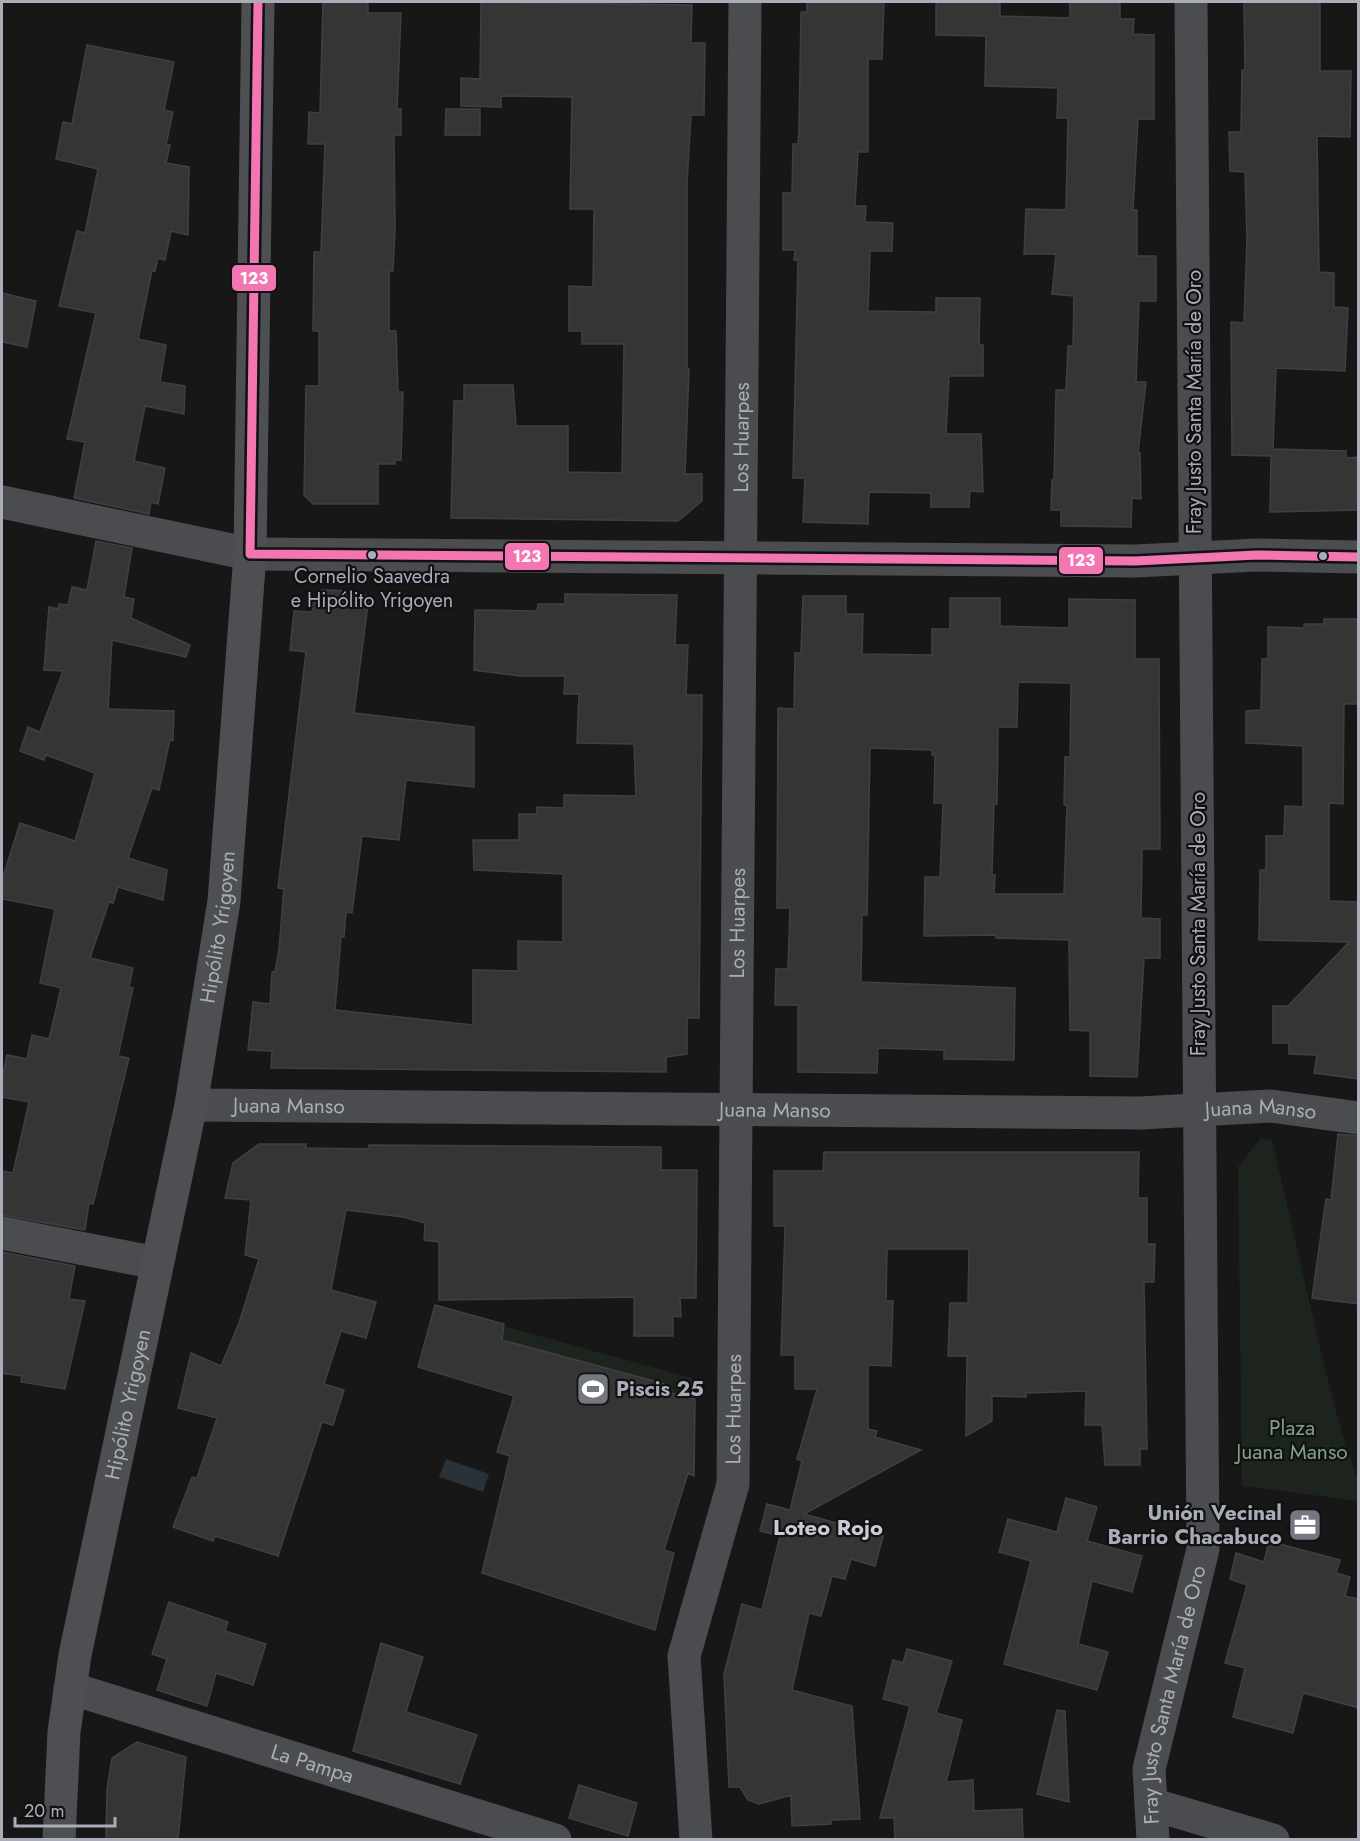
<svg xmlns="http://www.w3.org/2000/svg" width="1360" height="1841" font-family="Jost,sans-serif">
	<rect width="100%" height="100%" fill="#171717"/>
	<path fill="#1d241e" d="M1261,1138l11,2 52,225 19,72 15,44v20l-116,-15 -4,-319z
		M435,1307l260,72 -1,97 -41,-17 4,-21 -239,-71z"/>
	<path fill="#2a3239" d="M446,1459l43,15 -6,18 -44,-15z"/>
	<path fill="#353536" stroke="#3f4043" stroke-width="1.5" fill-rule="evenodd" d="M323,2h45v11h33l-4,96h4v26h-7l1,94 -2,42h-4v60h7l2,61h5l-2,68h-6v4h-17v40h-65l-9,-9 2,-109h13v-55h-6l1,-79h7l4,-108h-17l1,-32 11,1z
		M481,2l211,3 -1,38h14l-1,72h-13l-4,68v186h2l-4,105h17v27l-24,20 -227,-3 3,-117h10v-16h49l3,41h52v46l54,1 2,-129h-42v-13h-13v-45l24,1 1,-78h-24l2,-112 -71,-1v11l-40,-1v-28l19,1z
		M807,2h77l-2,57h-14v93h-10l-3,54h11l-1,16 28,1 -1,28h-22l-2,60 68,1v-14h44l-1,46 4,1v31h-34l-3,58h35l2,58 -13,-1 -1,16h-38v-14l-62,-1 -1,32 -65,-2 2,-44h-12l5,-218h-4l1,-10h-12v-57h9l1,-49h5l1,-14 2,-118h6z
		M936,2h64v14l70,2v-16h50v17h14l-1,15 21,1v84h-16l-5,91h4v46h19v45h-17l-3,81h10l-8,71h2l1,46 -9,-1 -1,29 -70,-1v-16h-10l1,-30h2l2,-90h10l2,-44h5l1,-50 -22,-2 4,-40h-32l2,-45 40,1 2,-92h-11l1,-30 -73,-2 1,-50 -50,-1z
		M1244,2h76v69h31l-1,66 -33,-1 2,136 15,1v34l14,1 -3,63 -69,-3 -3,81 73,2v7l13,-1v53l-89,2 1,-56 -39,-1 -1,-133 13,1 3,-84 -2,-67 -15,-1 -1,-39h12l1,-62h3z
		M87,45l87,17 -10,48 9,2 -7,33h4l-4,18 23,4 -1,68 -17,-4 -6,29 -7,-2 -3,13 -3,-1 -14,69 28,6 -6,37 25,4 -1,28 -39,-8 -11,55 31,7 -7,36 -7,-2 -2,12 -75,-16 11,-56 -18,-3 29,-126 -37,-7 18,-75 8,2 13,-64 -42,-10 7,-37 9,2z
		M446,109h34v26h-35z
		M2,293l34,8 -9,46 -25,-5z
		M96,541l36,7 -8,49 10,2 -3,19 59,27 -4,12 -74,-17 -4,69 66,2 -1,29 -3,-1 -11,51 -7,-2 -24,70 39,12 -4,30 -45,-13 -5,16 -4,-1 -19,56 43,10 -4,19 4,1 -15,68 11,2 -36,146 -4,-1 -4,27 -83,-15v-44l11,2 16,-71 -27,-5v-18l5,-24 20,4 5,-24 17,4 12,-51 -21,-5 15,-74 -53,-10v-19l18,-57 55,18 20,-68 -49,-18 -2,5 -24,-9 8,-24 12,5 23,-61 -19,-1 5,-63 9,2 1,-5 9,1 4,-18 15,3z
		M322,590l30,1v3l17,2 -15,117 120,14v60l-68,-7 -7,60 -37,-4 -10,77 -6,-1 -2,25h-3l-6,73 138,15v-55l45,1v-30l45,1v-68l-89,-4 -1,-30h46v-26h18v-7l27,1v-13l72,1 -2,-52 -57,-1 2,-49h-15l1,-18h-45l-46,-6 1,-60 62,1 1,-7h27v-10l112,1 -2,50h13l-2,50h16l-3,323h-12v36l-21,3v15l-395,-4 1,-17 -24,-1 5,-48 17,2 2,-32h3l4,-23 5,-60 -6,-1 28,-236 -16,-2 4,-39 18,1 1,-10 8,1z
		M803,596h43v18h17l-1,40 70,1v-26h18v-31h50v28l69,2v-29l66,1v59h24l1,190h-18l-1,69 19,1v39h-16l-7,119 -47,-1v-45l-20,-1 -1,-90 -73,-2v-3l-72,1 1,-59h15l3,-74h-9l1,-48h-3v-5l-62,-2 -3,167h-5l-1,67 154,6 -1,72 -70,-1v-9l-66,-2 -1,25 -79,-1v-67h-23l1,-36h12l2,-61h-13l1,-200 16,1 1,-56h6zM1018,682l53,1 -1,74h-5l-1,48h3l-3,89h-70l1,-19h-3l2,-71h3l1,-77h19z
		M1324,619h35v85h-15l-1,100 -14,-1v98l30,1v177l-45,-6 3,-18 -28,-1v-11h-16v-37h15l61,-64 -90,-2 1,-70h6v-34h18l1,-30 18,1v-61l-57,-3v-32l15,-1 1,-51h6v-32l36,1v-4h20z
		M1338,1134l21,2v168l-47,-6 14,-99 5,1z
		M259,1144h47v4l63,1v-4l292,2v23h36l-1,128h-16l1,19 -8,-1v20h-39v-39l-195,3v-58l-15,-2 1,-17 -22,-6 -57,-7 -15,80 45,12 -10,36 -25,-7 -17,53 20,6 -11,35 -11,-3 -44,134 -63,-20 -2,5 -40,-14 19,-50 5,1 20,-60 -39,-10 13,-55 30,13 18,-43 20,-64 -14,-4 6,-55 -26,-2 8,-35z
		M824,1152h315l-1,46h9v46h8l-1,38h-10l3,167h-7v16h-35l-3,-40h-17l1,-34 -60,2v4l-34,-1v25l-26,15 1,-80h-19l2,-53h18l1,-54h-82l-1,52h7l-2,65 -23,-1v64l9,2 -2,6 46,13 -117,64 79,22 -8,30 -24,-7 -6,20 -13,-3 -11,40 -12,-3 -17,77 60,16 8,113 -29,1v4l-39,2 -1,-31 -32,9 -11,-4 -8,-13h-11l-5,-113 18,-70 20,6 18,-74 -20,-5 7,-27 23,6 12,-49 -5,-2 20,-70h-22v-34h-14l4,-129h-11v-55h49z
		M2,1252l73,14 -6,33 16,2 -20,88 -44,-7 1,-6 -20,-3z
		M435,1305l69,19 -2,16 163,44 -2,7 32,8 -1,77 -6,-3 -24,77 10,3 -19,77 -173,-57 28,-117 -13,-4 17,-56 -96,-29z
		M1066,1498l31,9 -10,34 55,15 -10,36 -40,-11 -14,63 30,8 -11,38 -93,-26 27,-103 -32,-9 9,-33 49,13z
		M1269,1541l71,19 -4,13 14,4 -5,19 14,3v109l-56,-15 -10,40 -60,-16 12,-49 -20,-5 22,-78 -17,-6 6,-26 28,9z
		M169,1602l59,20 -3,9 41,13 -13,41 -37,-12 -9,33 -50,-16 10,-31 -15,-5z
		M381,1643l42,14 -17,55 71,23 -17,49 -107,-33z
		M907,1649l45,12 -16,52 26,7 -16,62 27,-2 1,31 48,-2 1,30h-128l-1,-21h-14l30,-112 -27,-7 10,-39 10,3z
		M1057,1710l8,1 4,91 -32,-8z
		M137,1742l49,15 -8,82h-72l1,-50 5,-31z
		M579,1785l58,18 -9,33 -59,-18z"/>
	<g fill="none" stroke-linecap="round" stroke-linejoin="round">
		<g stroke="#4b4c50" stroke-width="33">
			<path d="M2,502l248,52 885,7 122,-6 101,2"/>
			<path id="s1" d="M191,1105l949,8 131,-7 87,12"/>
			<path d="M2,1233l155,30"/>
			<path id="s2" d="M70,1688l485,152"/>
			<path d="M1151,1804l122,36"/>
			<path id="s3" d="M696,1840l-12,-184 49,-172 12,-1482"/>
			<path id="s4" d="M1153,1840l-4,-71 54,-220 -12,-1547"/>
		</g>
		<path stroke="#4d4f52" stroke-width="33" id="s5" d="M59,1840l5,-108 11,-77 116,-550 33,-204 26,-347 8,-552"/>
		<defs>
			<path id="bus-1" d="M250,554l885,7 122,-6 101,2
				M250,554l8,-552"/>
		</defs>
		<use href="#bus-1" stroke="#111113" stroke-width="14"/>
		<use href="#bus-1" stroke="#f376b2" stroke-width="9"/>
	</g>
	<defs>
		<symbol id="stadium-square" viewBox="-11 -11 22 22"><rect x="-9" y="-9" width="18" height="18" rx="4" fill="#757880" stroke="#111113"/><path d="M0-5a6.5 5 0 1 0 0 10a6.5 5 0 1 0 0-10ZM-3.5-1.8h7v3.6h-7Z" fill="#fff"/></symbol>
		<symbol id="office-square" viewBox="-11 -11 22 22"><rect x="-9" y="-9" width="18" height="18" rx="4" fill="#757880" stroke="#111113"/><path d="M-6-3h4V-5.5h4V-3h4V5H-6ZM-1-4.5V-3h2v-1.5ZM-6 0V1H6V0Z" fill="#fff"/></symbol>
	</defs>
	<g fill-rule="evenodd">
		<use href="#stadium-square" x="574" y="1370" width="38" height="38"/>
		<use href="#office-square" x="1286" y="1506" width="38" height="38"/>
	</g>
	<g fill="#a8adb8" stroke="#111113" stroke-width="2">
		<circle cx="372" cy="555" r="5"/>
		<circle cx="1323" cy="556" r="5"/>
	</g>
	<g text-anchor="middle" stroke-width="4.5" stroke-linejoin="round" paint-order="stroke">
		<g font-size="20" fill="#a8adb8" stroke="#111113">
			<text x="372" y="583">Cornelio Saavedra<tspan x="372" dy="24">e Hipólito Yrigoyen</tspan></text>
		</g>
		<g font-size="21" fill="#a8adb8" stroke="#111113">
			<text transform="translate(1194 402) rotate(-90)" y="7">Fray Justo Santa María de Oro</text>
			<text dy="7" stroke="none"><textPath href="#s3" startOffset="1410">Los Huarpes</textPath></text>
			<text dy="7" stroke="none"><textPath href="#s3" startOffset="924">Los Huarpes</textPath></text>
			<text transform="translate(1198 924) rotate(-90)" y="7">Fray Justo Santa María de Oro</text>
			<text dy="7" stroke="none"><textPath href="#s5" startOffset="928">Hipólito Yrigoyen</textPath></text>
			<text dy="7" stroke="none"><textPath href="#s1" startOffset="98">Juana Manso</textPath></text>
			<text dy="7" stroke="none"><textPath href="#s1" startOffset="584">Juana Manso</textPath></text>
			<text dy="7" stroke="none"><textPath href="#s1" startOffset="1070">Juana Manso</textPath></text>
			<text dy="7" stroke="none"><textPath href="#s5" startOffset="442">Hipólito Yrigoyen</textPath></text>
			<text dy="7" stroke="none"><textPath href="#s3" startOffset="438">Los Huarpes</textPath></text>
			<text dy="7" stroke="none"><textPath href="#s4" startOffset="148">Fray Justo Santa María de Oro</textPath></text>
			<text dy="7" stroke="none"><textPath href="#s2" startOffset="254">La Pampa</textPath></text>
		</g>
		<g font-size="21" font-weight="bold" fill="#a8adb8" stroke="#111113" text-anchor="start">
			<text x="616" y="1396">Piscis 25</text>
			<text x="1282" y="1520" text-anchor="end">Unión Vecinal<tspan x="1282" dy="24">Barrio Chacabuco</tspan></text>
		</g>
		<g font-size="21" fill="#7fa381" stroke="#111113">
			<text x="1292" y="1435">Plaza<tspan x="1292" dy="24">Juana Manso</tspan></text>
		</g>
		<g font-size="22" font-weight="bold" fill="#c9ccd4" stroke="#111113">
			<text x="828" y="1535">Loteo Rojo</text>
		</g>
	</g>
	<g stroke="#111113" stroke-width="2">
		<rect x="231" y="264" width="46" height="28" rx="6" fill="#f376b2"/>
		<rect x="504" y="542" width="46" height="29" rx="6" fill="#f376b2"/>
		<rect x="1058" y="546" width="46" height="29" rx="6" fill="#f376b2"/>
	</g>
	<g font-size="16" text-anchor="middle" font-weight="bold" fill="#fff">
		<text x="254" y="284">123</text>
		<text x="527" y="562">123</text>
		<text x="1081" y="566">123</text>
	</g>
	<rect width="1360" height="1841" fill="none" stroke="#a8adb8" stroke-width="6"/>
	<path d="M15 1817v9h100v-9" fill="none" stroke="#a8adb8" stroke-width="3"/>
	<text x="24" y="1817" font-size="18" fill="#a8adb8" stroke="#111113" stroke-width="4.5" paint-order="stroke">20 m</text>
</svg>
